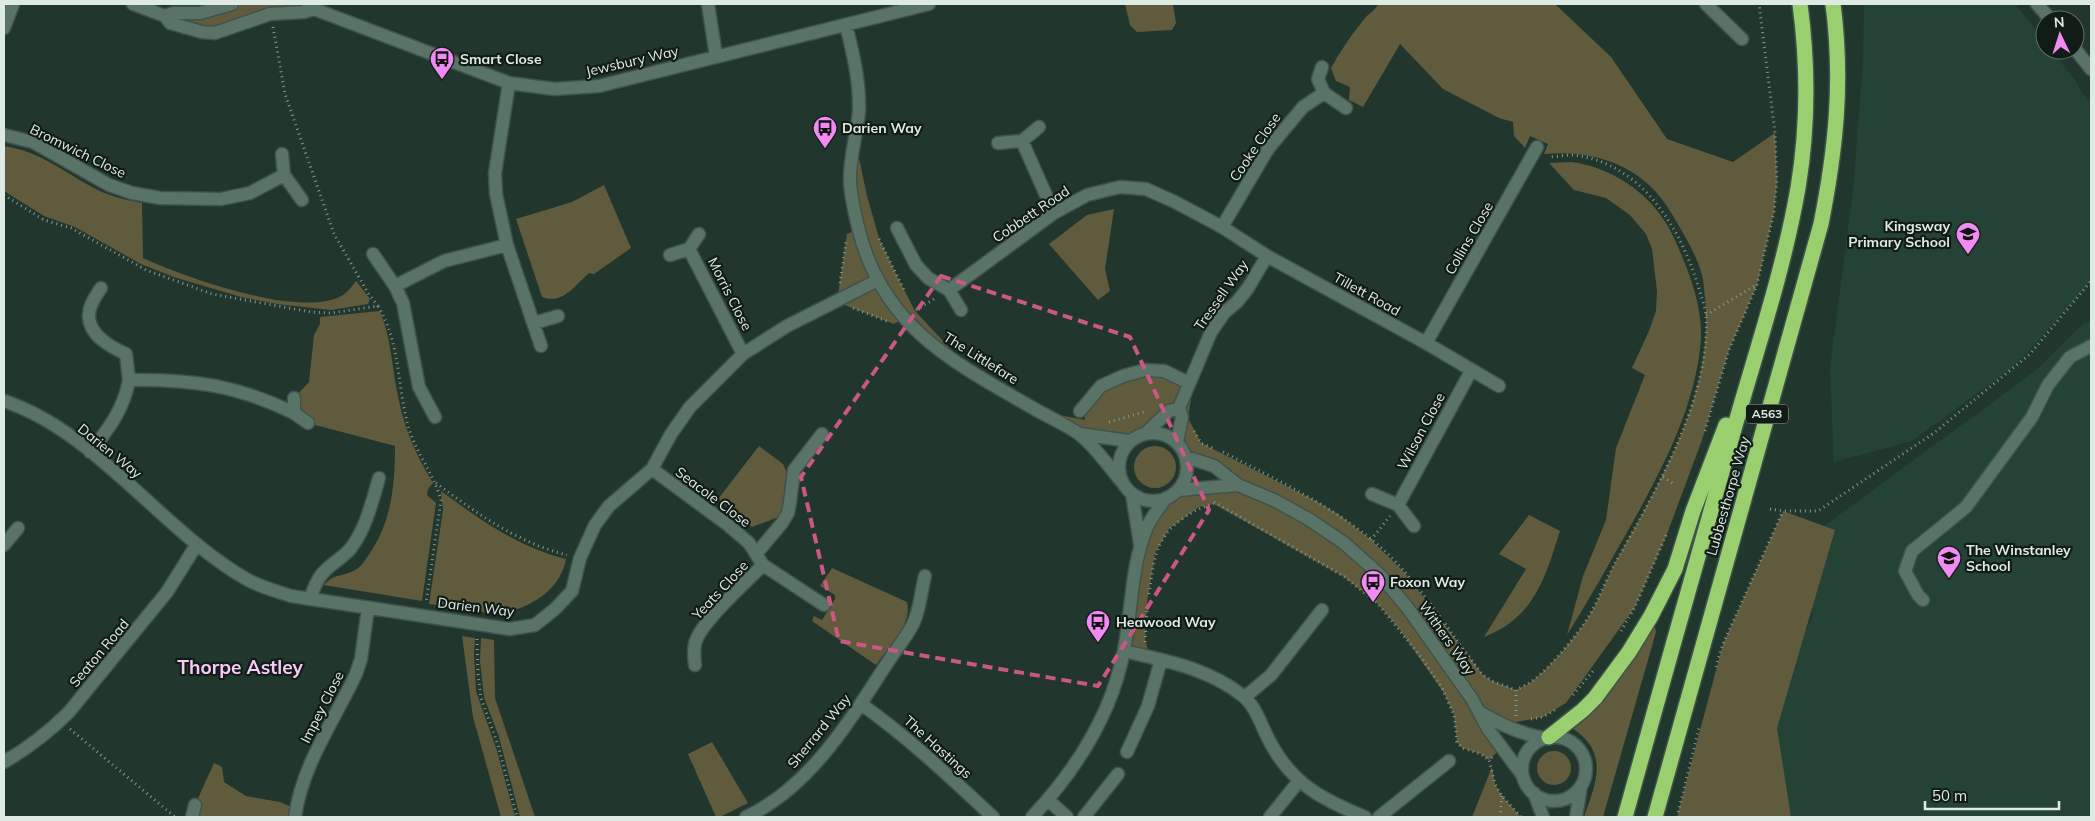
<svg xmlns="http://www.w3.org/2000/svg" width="2095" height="821" font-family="Mulish,sans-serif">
	<rect width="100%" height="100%" fill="#21372d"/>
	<path fill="#244336" d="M1864,4h151l30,38v8h6l27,34 1,4 12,17v176l-51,58 -31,31 -97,71 -78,21 -4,-94 23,-177 10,-129z
		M2085,322h6v495h-345l42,-149 25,-52 -12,-73 234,-172z"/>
	<path fill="#605b3c" d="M232,4h76l6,5 -99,24 -32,-6 -10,-14z
		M1125,4h48l3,19 -4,7 -35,2 -7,-7z
		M1378,4h177l56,53 56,82 66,23 42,-29 2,48 -3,31 -17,73 -28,65 -27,90 -35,94 -32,73 -69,96 -23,14 -27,5 -1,8 -33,-17 20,34 -13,13 -8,-6 -19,-6 -5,-6 -3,-27 -10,-22 -44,-63 -22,-26 -34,-27 -130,-73 -15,3 -30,22 -14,24 -8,50 -2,37 6,18 -27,-7 16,-104 26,-49 13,-8 58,-5 -51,-28 -9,-15 2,-34 -50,33 -49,-7 -42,-23 47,9 -1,-5 17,-29 44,-16 48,16 -5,32 13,25 115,58 25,15 30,24 34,33 78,102 9,6 24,9c5,-3 12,-5 16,-9 17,-12 47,-48 57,-65 11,-17 17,-37 27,-55 44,-79 99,-169 89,-263 -1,-7 -1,-16 -3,-23 -6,-22 -20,-44 -32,-64 -26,-45 -76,-62 -126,-57l4,-10 -18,-8 -5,12 -11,-12 -1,-14 -14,-4 -56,-29 -43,-45 -37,63 -14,-7 1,-13 -14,-6 -5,-13c10,-18 21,-34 34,-50 4,-5 11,-8 13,-14z
		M855,139l12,57 12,42 17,36 19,37 46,49 -58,-42 -9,6 -57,-22 10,-68 12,-5 -9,-48z
		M4,146c39,6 60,27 94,44 14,7 29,10 44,13l1,55c41,19 160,62 200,37 6,-4 9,-9 13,-14l14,18 -2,5 -37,6 -54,-6 -36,-7 -67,-20 -33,-13 -66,-37 -31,-11 -40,-25z
		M1572,162c45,7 84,35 103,78 15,34 30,71 25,109 -7,63 -40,124 -70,178 -21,37 -41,73 -63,108l16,-59 23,-56 10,-72 29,-73 -13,-7 17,-37 7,-20 1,-20 -5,-42 -6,-15 -16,-19 -24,-17 -32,-8 -25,-27z
		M604,185l27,63 -37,26 -5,-1c-14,12 -26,32 -47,24l-26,-78 56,-17z
		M1114,209l-9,60 5,22 -12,9 -49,-56 38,-29z
		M380,311c12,29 12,60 19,90 6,30 18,56 34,82l-5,6 -1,6 9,8 -14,98 -98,-16c10,-12 19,-8 31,-15 6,-3 11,-11 15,-17 22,-33 25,-69 25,-107l-87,-23 -14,-10v-15l15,-16 5,-47 6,-11v-7z
		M1134 467a21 21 0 1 1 42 0a21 21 0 1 1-42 0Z
		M759,446l24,18 6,13 -3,31 -10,10 -24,9 -34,-28z
		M441,491c38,28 78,57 125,68 -6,33 -39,51 -70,55l-67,-10 14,-94z
		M1783,511l52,19 -58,198 14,89h-114l46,-173z
		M1529,515l31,16c-15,47 -26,87 -76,106l42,-68 -27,-15z
		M832,568l75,34c6,22 -19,46 -31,63l-64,-44 2,-5 8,4 13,-21v-4l-15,-9z
		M1654,622l2,10 -53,185h-19c12,-35 26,-64 -12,-89l20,-16 13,-16z
		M462,636l13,2 -1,16 2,37 21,60 18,66h-14l-28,-100z
		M481,638l13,2 1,58 40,119h-15l-21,-80 -15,-40 -4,-36z
		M712,742l36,61 -28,14h-4l-28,-63z
		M1537 768a17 17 0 1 1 34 0a17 17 0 1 1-34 0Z
		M214,763l8,4 2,15 22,14 34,6 16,7 -1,8h-103l3,-12z
		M1492,767l3,17 7,12 19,21h-49z"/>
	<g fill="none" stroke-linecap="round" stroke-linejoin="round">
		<defs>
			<path id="minor" d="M133,4l32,12 5,7 32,9 13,1 55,-19 34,-2 10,-3
				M308,4l6,5 195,74 45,6 45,-3 330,-82
				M708,4l8,52
				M1706,4l36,35
				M2037,4l14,16
				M165,16l8,-3h27l32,-9
				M846,25c7,28 14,57 13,86 -2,23 -10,48 -9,71 1,16 5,33 9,49 25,97 94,131 174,177 15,9 32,16 46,26 14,10 31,34 43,48
				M4,28l9,-24
				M2075,49l16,20
				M1322,67l-4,12 6,14 22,15
				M509,83l-14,90 1,21 11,51 34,101
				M4,135l29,7 76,43 23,8 28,5 61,1 29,-6 34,-18
				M1022,141l32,72
				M998,143l24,-2 17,-14
				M282,154l2,21 18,25
				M1222,227l46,-78 35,-42 21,-14
				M897,228l19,37 12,13 21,12 12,20
				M689,249l54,105
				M373,254l22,32 8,17 16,84 16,30
				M670,255l19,-6 10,-15
				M395,286l49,-25 63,-16
				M101,288c-5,8 -13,18 -12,29 1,19 22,30 37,37l3,26
				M949,290l105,-77 33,-18 33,-8 26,2 29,13 47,25 45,29 159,87 73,43
				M534,323l24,-7
				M1426,343l111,-196
				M294,398v15l14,10
				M4,401c92,30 160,132 244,179 13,7 28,11 43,16l219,33 25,-4 20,-16 17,-18 8,-33 15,-33 14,-19 43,-37 19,-35 19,-27 53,-53 44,-28 91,-46
				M1080,411l21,-25 22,-10 22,-6 19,1 25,12
				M1119 467a34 34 0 1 1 68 0a34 34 0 1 1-68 0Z
				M1146,433l23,-22 10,-3
				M1080,434l49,7
				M1177,442l5,-25 -3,-9 32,-76 13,-19 13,-11 11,-14 19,-32
				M90,452c18,-22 34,-43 39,-72 62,-1 108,5 165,33
				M1186,457l28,9 24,19 38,16 34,19 34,23 35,31 28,33 65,92 16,30 35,47
				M652,469l76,56 21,18 14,22 61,40
				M1179,490l59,-5
				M1132,494l8,50
				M1372,494l26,11 16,21
				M1398,505l73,-134
				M4,545l14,-17
				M756,554l26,-31 6,-10 2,-11 4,-32 28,-36
				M310,599c3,-9 6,-18 12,-25 8,-10 21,-16 29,-26 15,-20 21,-46 28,-70
				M1923,600l-5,-5 -13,-24 7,-20 54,-44 66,-90 16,-32 22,-28 21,-11
				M1124,651c42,10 84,17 119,45 13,10 19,32 27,46 22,42 53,58 95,75
				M695,665c-1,-9 -2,-19 2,-27 10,-21 49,-56 66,-73
				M1245,697l26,-22 51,-65
				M861,704c48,34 89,73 132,113
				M1481,713c20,12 40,21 63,25
				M1522 769a32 32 0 1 1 64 0a32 32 0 1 1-64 0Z
				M1127,752l21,-46 13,-46
				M4,762c26,-15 44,-29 65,-50l98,-120 30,-48
				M1534,793l9,24
				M1048,800l19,17
				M192,817l3,-12
				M295,817c7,-52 39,-96 61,-143l5,-15 7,-51
				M746,817c63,-29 103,-95 140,-152 8,-13 20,-27 27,-41 7,-14 8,-33 12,-48
				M1032,817c44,-47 80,-103 92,-167 8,-41 7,-85 23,-123 5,-11 13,-20 19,-29
				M1084,817l34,-43
				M1270,817l29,-36
				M1379,817l70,-56
				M1576,817l5,-31"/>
			<path id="highway" d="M1549,737l34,-27 12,-12 34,-46 22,-36 24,-47 18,-58 33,-86
				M1625,817c35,-126 70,-251 106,-377 23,-83 52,-166 67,-252 10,-60 10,-124 2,-184
				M1655,817l166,-593c15,-76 22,-143 12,-220"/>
		</defs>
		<use href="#minor" stroke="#3f534c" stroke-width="15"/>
		<use href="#highway" stroke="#3f534c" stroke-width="18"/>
		<path stroke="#85978e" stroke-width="3" stroke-dasharray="1 4" stroke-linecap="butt" d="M273,27l12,67 49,140 34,59 10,13
			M4,195l40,25 27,8 75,42 66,24 99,18 20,1 47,-7c23,37 19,83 31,123 8,25 25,46 32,71l-15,103
			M879,239l25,51
			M840,283l6,-41
			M853,308l36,14
			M916,310l18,-11
			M1706,315l50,-30
			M1109,422l35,-10
			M1194,431l7,12 14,6
			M1705,431l24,-81 28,-65 17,-73 3,-31 -2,-48 -16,-129
			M1223,452c59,31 120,58 168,105 35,36 61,79 92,118l9,6 24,9
			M1663,477l12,8
			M436,483c40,30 82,60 131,72
			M1214,502l131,75 33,27 43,53 21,31 12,27 3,27 5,6 19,6 8,6
			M1770,509l13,2h35l116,-78 96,-79 61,-73
			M1371,540l19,-24
			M1149,594c5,-32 5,-55 33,-75 11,-8 19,-12 32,-15
			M1621,631l14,-24 32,-74
			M477,639l1,35 3,24 17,47 19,72
			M1145,642l2,-32
			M1716,667l6,-21 61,-135
			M1573,695l20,-24
			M1516,716v-26c5,-3 11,-5 16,-9 17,-12 46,-47 57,-65 10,-16 16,-35 25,-51 39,-69 97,-167 92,-248 0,-7 -3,-15 -5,-22 -9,-30 -21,-60 -40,-85 -20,-29 -54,-53 -90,-55 -8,0 -16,2 -23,2
			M1531,719l12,-2 12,-7
			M70,729l105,88
			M1492,757l-3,3 6,24 7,12 19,21
			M1500,817l2,-21
			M1677,817l22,-89"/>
		<use href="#minor" stroke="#5a7367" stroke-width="12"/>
		<use href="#highway" stroke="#99cf6f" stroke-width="15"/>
	</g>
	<path fill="none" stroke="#ca5784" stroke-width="4" stroke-dasharray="10 6" stroke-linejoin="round" d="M941,276l189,61 79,173 -111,176 -259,-45 -38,-164z"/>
	<defs>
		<symbol id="bus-pin" viewBox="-11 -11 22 30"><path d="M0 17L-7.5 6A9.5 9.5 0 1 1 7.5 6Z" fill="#f28af3" stroke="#121c17"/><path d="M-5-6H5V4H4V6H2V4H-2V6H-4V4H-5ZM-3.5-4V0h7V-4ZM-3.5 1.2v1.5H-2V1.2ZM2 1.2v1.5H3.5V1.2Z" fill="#111"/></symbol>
		<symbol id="school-pin" viewBox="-11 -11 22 30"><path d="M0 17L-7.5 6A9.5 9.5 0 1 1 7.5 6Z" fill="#f28af3" stroke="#121c17"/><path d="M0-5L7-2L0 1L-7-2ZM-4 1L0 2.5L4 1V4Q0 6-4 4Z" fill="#111"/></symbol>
	</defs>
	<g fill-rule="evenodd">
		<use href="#bus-pin" x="428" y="45" width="28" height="38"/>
		<use href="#bus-pin" x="811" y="114" width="28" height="38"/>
		<use href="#school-pin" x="1954" y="220" width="28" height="38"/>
		<use href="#school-pin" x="1935" y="544" width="28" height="38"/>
		<use href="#bus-pin" x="1359" y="568" width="28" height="38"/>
		<use href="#bus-pin" x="1084" y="608" width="28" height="38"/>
	</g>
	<g text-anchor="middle" stroke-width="4.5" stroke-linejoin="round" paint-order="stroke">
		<rect fill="#121c17" stroke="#a0ada6" stroke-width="1" x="1746" y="404.5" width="42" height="19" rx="4"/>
		<g font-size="12" font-weight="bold" fill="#ddebe4">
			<text x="1767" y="418">A563</text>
		</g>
		<g font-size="14" font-weight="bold" fill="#ddebe4" stroke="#121c17" text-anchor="start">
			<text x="460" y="64">Smart Close</text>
			<text x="842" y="133">Darien Way</text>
			<text x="1950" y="231" text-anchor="end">Kingsway<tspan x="1950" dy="16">Primary School</tspan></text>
			<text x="1966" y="555">The Winstanley<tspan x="1966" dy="16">School</tspan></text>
			<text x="1390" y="587">Foxon Way</text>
			<text x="1116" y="627">Heawood Way</text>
		</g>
		<g font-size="14" fill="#ddebe4" stroke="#121c17">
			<text transform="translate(632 61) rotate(-13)" y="5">Jewsbury Way</text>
			<text transform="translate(1255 147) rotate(-56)" y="5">Cooke Close</text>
			<text transform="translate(78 151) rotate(26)" y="5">Bromwich Close</text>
			<text transform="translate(1031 214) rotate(-34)" y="5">Cobbett Road</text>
			<text transform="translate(1469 238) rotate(-60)" y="5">Collins Close</text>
			<text transform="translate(730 294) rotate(63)" y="5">Morris Close</text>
			<text transform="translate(1367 294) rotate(29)" y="5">Tillett Road</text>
			<text transform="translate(1221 295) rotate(-55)" y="5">Tressell Way</text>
			<text transform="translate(981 358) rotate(32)" y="5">The Littlefare</text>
			<text transform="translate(1421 431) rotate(-62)" y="5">Wilson Close</text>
			<text transform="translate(110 451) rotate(39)" y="5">Darien Way</text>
			<text transform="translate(1728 496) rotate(-74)" y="5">Lubbesthorpe Way</text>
			<text transform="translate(713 497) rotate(37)" y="5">Seacole Close</text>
			<text transform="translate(720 590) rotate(-47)" y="5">Yeats Close</text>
			<text transform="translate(476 607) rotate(7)" y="5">Darien Way</text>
			<text transform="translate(1447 638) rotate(55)" y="5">Withers Way</text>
			<text transform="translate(99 653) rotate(-50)" y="5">Seaton Road</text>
			<text transform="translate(322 707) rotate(-63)" y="5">Impey Close</text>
			<text transform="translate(819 731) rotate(-51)" y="5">Sherrard Way</text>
			<text transform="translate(938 747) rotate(42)" y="5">The Hastings</text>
		</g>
		<g font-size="19" font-weight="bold" fill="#f9caf8" stroke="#121c17">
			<text x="240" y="674">Thorpe Astley</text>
		</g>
	</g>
	<rect width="2095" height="821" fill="none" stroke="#ddebe4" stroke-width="10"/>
	<g transform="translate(2060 35) rotate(356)"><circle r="24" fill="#121c17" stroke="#636f69"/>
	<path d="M0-4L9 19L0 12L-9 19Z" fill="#f28af3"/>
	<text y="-8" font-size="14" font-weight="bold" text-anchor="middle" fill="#ddebe4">N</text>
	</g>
	<path d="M1925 801v8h134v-8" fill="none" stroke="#ddebe4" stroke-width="2.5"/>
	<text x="1932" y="801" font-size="15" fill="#ddebe4" stroke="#121c17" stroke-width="4" paint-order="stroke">50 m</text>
</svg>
